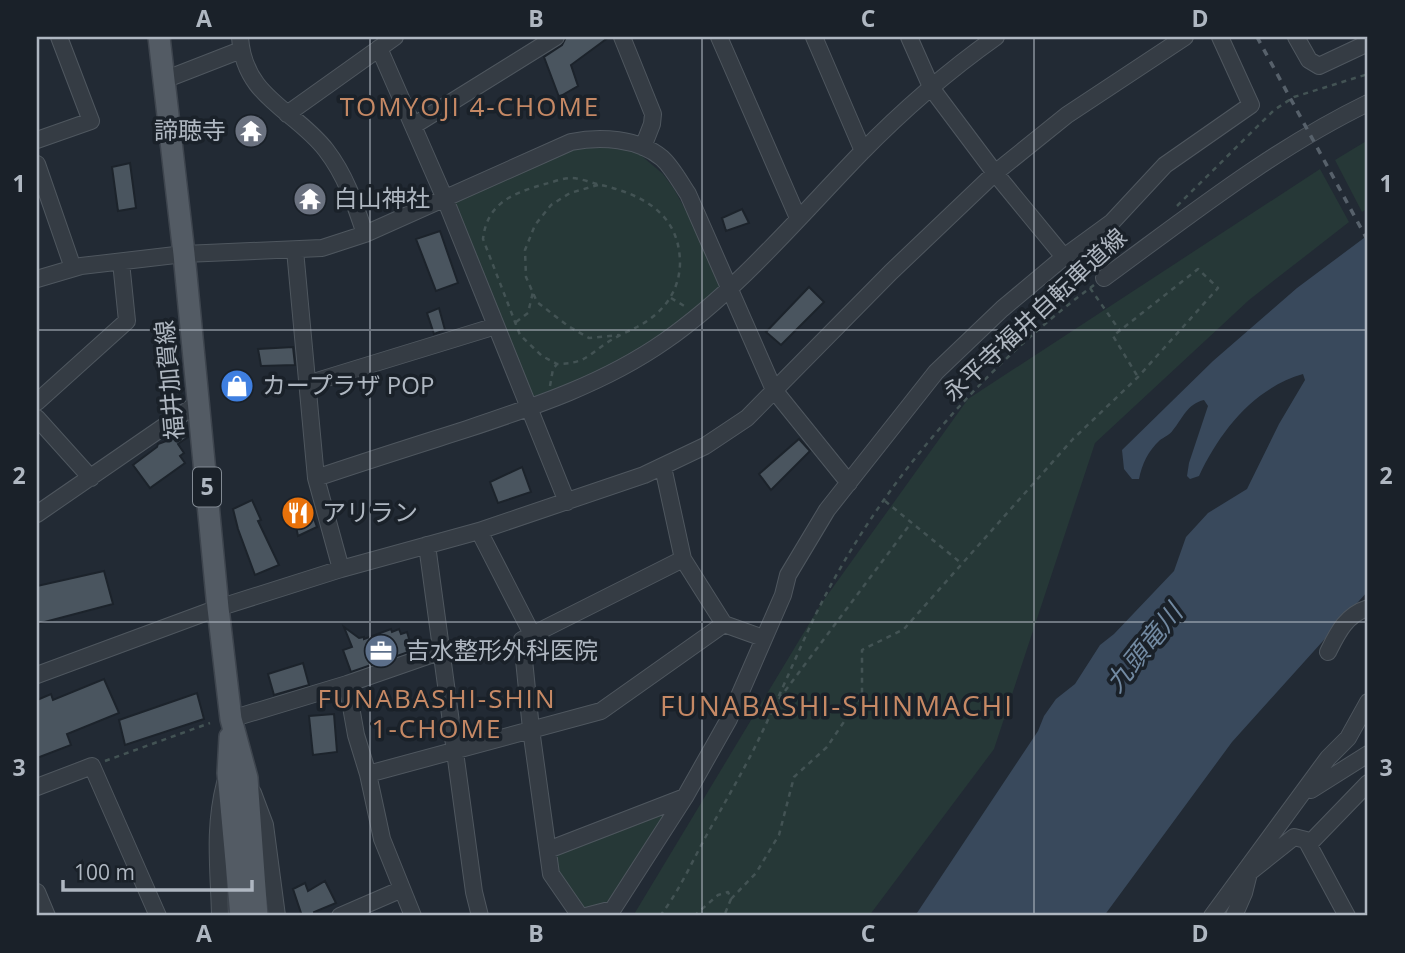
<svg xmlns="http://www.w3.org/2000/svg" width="1405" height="953" font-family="'Open Sans','Noto Sans JP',sans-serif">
	<rect width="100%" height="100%" fill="#222a34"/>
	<path fill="#263837" d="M1368,140v68l-6,4 -27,-52z
		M571,142l66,10 26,22 11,15 55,100 -63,52 -137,67 -83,-205z
		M1320,169l29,53 -100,78 -154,143 -101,306 -125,167h-236l188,-312 147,-205z
		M681,804l-70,102 -31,10 -32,-66z"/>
	<path fill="#39495c" d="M1368,235v356l-136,151 -128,174h-189l123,-185 6,-15 12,-17 19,-15 25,-39 14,-11 60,-63 12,-34 22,-24 39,-24 32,-65 26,-44 -2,-6c-49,14 -83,57 -104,102l-9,3 -3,-3 2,-13 19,-57 -4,-6c-17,4 -21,18 -31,30 -3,5 -9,7 -13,10 -12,11 -18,24 -21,39h-7l-8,-10 -2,-19 91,-89 84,-73z"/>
	<path fill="#4a555f" stroke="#1c232b" stroke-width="2" d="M566,37h43l-38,28 7,21 -19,11 -15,-40 18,-12z
		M130,163l6,45 -18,3 -6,-44z
		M742,209l7,14 -23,8 -4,-13z
		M440,231l18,52 -22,8 -20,-52z
		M809,287l15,15 -43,43 -15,-13z
		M439,308l6,22 -11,4 -7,-21z
		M293,347l2,18 -34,1 -3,-17z
		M187,426l1,11 -10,7 6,9 -4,3 5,7 -35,25 -17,-23 24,-18 1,-3 8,-3z
		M799,439l11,12 -39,39 -12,-16z
		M522,467l9,25 -33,11 -8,-21z
		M252,500l9,20 -3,1 21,44 -24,10 -17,-46 -5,-20z
		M309,505l8,22 -19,9 -5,-24z
		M104,571l9,33 -76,20v-38z
		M344,627l15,11 5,-1v2l27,-10 1,3 7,-3 2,5 6,-2 3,10 7,-3 3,9 -69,24 -8,-22 9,-3z
		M303,663l6,22 -35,10 -6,-21z
		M104,679l15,34 -52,21 4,11 -34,13v-58l14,-6 2,6z
		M197,693l7,26 -79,26 -6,-25z
		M334,714l3,38 -24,3 -4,-39z
		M325,881l11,22 -22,9 1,4h-13l-9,-27 12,-6 3,8z"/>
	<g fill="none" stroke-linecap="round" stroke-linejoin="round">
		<defs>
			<path id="minor" d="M240,37c4,61 54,72 86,113 20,26 29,54 39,84
				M622,37l31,77 -1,10 -9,23
				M719,37l79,181
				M814,37l49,114
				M909,37l23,52 63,84 69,84
				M1296,37l13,23 10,6 49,-23
				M379,48l66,151 122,303
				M164,80l77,-30
				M287,114l108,-77
				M413,126l143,-89
				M37,140l54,-19 -32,-84
				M37,164l36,104
				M295,250l21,228 25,91
				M1104,278c85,-62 169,-129 264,-175
				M37,279l44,-13 103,-12 138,-6 43,-14 206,-92c29,-6 67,-4 91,16 10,9 18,24 26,36l86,196 75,93
				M307,384l189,-58
				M37,402l90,-81 -6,-59
				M37,418l54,60
				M663,467l20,92 41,65 39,14
				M316,478c50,-17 101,-33 151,-49 69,-23 138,-46 198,-88 73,-51 133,-123 195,-187 41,-42 88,-83 136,-117
				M37,514l161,-111
				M479,531l53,103
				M427,545l47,347 6,24
				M1328,652c10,-20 18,-37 40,-44
				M37,675l181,-67 123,-39 138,-38 165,-56 61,-29 42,-28 144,-146 104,-99 72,-58 118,-78
				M347,684l9,51 12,39 14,65 31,77
				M231,719l116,-35 95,-33
				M368,774l233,-63 123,-87
				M37,787l55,-21 66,150
				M1311,790l57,-36
				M253,793l12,32 12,91
				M1309,844l59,-61
				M548,850l137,-53
				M1250,872l44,-35 12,3 41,76
				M37,892l10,24
				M220,916c-1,-47 -7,-86 5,-133
				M340,916l60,-26
				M580,916l-29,-42 -20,-145 -9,-89 161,-81
				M586,916l27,-7 72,-112 44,-78 54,-124 5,-20 39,-65 109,-138 66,-63 62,-52 48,-35 53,-57 86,-60 -31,-68
				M1212,916l116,-158 20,-20 20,-36
				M1234,916l10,-23 5,-20"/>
			<path id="major" d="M159,37l25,217 34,354 13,111 16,59 10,138
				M230,737l-2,36 13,143"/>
		</defs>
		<use href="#minor" stroke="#4f575f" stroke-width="18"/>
		<use href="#major" stroke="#3e454e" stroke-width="24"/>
		<path stroke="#435354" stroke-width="2.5" stroke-dasharray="5 5" stroke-linecap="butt" d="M598,185l-28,8 -19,12 -16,20 -10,25 1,27 11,25 31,24 21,12 30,-3
			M1177,206l97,-96 20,-13 74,-23
			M1090,288l30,43
			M671,298l15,9
			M516,322l12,-9 5,-21
			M550,386l3,-17 4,-5c27,-1 28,-6 48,-20 10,-7 22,-12 32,-17 25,-13 42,-34 43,-63 0,-51 -38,-70 -83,-80 -8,-2 -18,-6 -26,-6 -8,0 -18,4 -26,6 -32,9 -58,19 -62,55l37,96 22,21 15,8
			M885,501l76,62
			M779,699l132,-176
			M105,761l105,-38
			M731,899l25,-26 23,-38 15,-58 33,-30 35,-52v-45l42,-21 169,-190 65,-62 80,-89 -20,-19 -85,67 25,41
			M660,916c18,-23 31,-52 45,-78 17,-31 35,-61 51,-93 20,-41 38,-84 57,-125 63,-131 165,-249 281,-335
			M694,916l24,-21 10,-3 3,7 -7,17"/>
		<use href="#minor" stroke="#353c44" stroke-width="16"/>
		<use href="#major" stroke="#535b64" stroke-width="21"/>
		<path stroke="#57616b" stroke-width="3.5" stroke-dasharray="7 7" stroke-linecap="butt" d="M1257,37l111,204"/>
	</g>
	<path fill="none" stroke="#afb7c1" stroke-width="2" stroke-opacity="0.55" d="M370,37v879M702,37v879M1034,37v879M37,330h1331M37,622h1331"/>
	<defs>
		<symbol id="temple-disc" viewBox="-11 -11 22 22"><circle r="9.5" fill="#6b7280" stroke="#1a2129"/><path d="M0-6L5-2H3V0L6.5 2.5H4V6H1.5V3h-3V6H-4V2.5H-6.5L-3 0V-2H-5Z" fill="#fff"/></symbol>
		<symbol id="shop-disc" viewBox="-11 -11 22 22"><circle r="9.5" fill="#3f7fe0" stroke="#1a2129"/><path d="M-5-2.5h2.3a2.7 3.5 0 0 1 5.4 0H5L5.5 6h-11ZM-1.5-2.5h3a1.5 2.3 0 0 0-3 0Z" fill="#fff"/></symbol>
		<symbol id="restaurant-disc" viewBox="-11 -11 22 22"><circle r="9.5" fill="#e8710a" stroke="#1a2129"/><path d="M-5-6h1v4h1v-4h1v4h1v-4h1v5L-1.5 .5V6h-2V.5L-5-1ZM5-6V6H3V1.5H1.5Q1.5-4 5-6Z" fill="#fff"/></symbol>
		<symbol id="office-disc" viewBox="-11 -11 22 22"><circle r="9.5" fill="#5c6f8a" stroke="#1a2129"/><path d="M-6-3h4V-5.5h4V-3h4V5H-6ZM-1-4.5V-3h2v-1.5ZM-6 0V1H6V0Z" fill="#fff"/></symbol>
	</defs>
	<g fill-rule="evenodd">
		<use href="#temple-disc" x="232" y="112" width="38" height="38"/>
		<use href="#temple-disc" x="291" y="180" width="38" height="38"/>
		<use href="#shop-disc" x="218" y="367" width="38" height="38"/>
		<use href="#restaurant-disc" x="279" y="494" width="38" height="38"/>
		<use href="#office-disc" x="362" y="632" width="38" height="38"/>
	</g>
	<g text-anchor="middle" stroke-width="7" stroke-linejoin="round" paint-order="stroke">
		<rect fill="#1a2129" stroke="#828a93" stroke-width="2" x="193" y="467.5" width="28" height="39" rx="5"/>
		<g font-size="23" font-weight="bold" fill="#afb7c1">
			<text x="207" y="495">5</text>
		</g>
		<g font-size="24" fill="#afb7c1" stroke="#1a2129" text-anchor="start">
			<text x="226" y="139" text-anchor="end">諦聴寺</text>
			<text x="334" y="207">白山神社</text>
			<text x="262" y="394">カープラザ POP</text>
			<text x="322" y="521">アリラン</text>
			<text x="406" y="659">吉水整形外科医院</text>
		</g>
		<g font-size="24" fill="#afb7c1" stroke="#1a2129">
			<text transform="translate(1035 315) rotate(-43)" y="8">永平寺福井自転車道線</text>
			<text transform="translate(170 380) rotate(-95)" y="8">福井加賀線</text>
		</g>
		<g font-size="26" letter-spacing="2" fill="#c68965" stroke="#1a2129">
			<text x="470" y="116">TOMYOJI 4-CHOME</text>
			<text x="437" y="708">FUNABASHI-SHIN<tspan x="437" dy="30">1-CHOME</tspan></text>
		</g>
		<g font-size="26" font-style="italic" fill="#728aa2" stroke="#1a2129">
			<text transform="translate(1144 648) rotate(-51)" y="9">九頭竜川</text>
		</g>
		<g font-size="28" letter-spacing="2" fill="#c68965" stroke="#1a2129">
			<text x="837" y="716">FUNABASHI-SHINMACHI</text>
		</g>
	</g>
	<rect width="1405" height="953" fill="none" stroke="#1a2129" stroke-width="77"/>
	<path d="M63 880v10h189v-10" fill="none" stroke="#afb7c1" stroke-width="3.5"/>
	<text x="74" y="880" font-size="21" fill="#afb7c1" stroke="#1a2129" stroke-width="5" paint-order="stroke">100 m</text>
	<rect x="38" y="38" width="1328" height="876" fill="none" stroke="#afb7c1" stroke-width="2.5"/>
	<g font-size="23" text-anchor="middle" font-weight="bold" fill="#afb7c1">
		<text x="204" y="27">A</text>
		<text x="536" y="27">B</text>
		<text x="868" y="27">C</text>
		<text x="1200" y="27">D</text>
		<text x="19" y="192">1</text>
		<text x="1386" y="192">1</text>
		<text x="19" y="484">2</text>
		<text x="1386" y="484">2</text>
		<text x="19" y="776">3</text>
		<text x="1386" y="776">3</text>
		<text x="204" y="942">A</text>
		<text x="536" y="942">B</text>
		<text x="868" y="942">C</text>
		<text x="1200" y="942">D</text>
	</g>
</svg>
